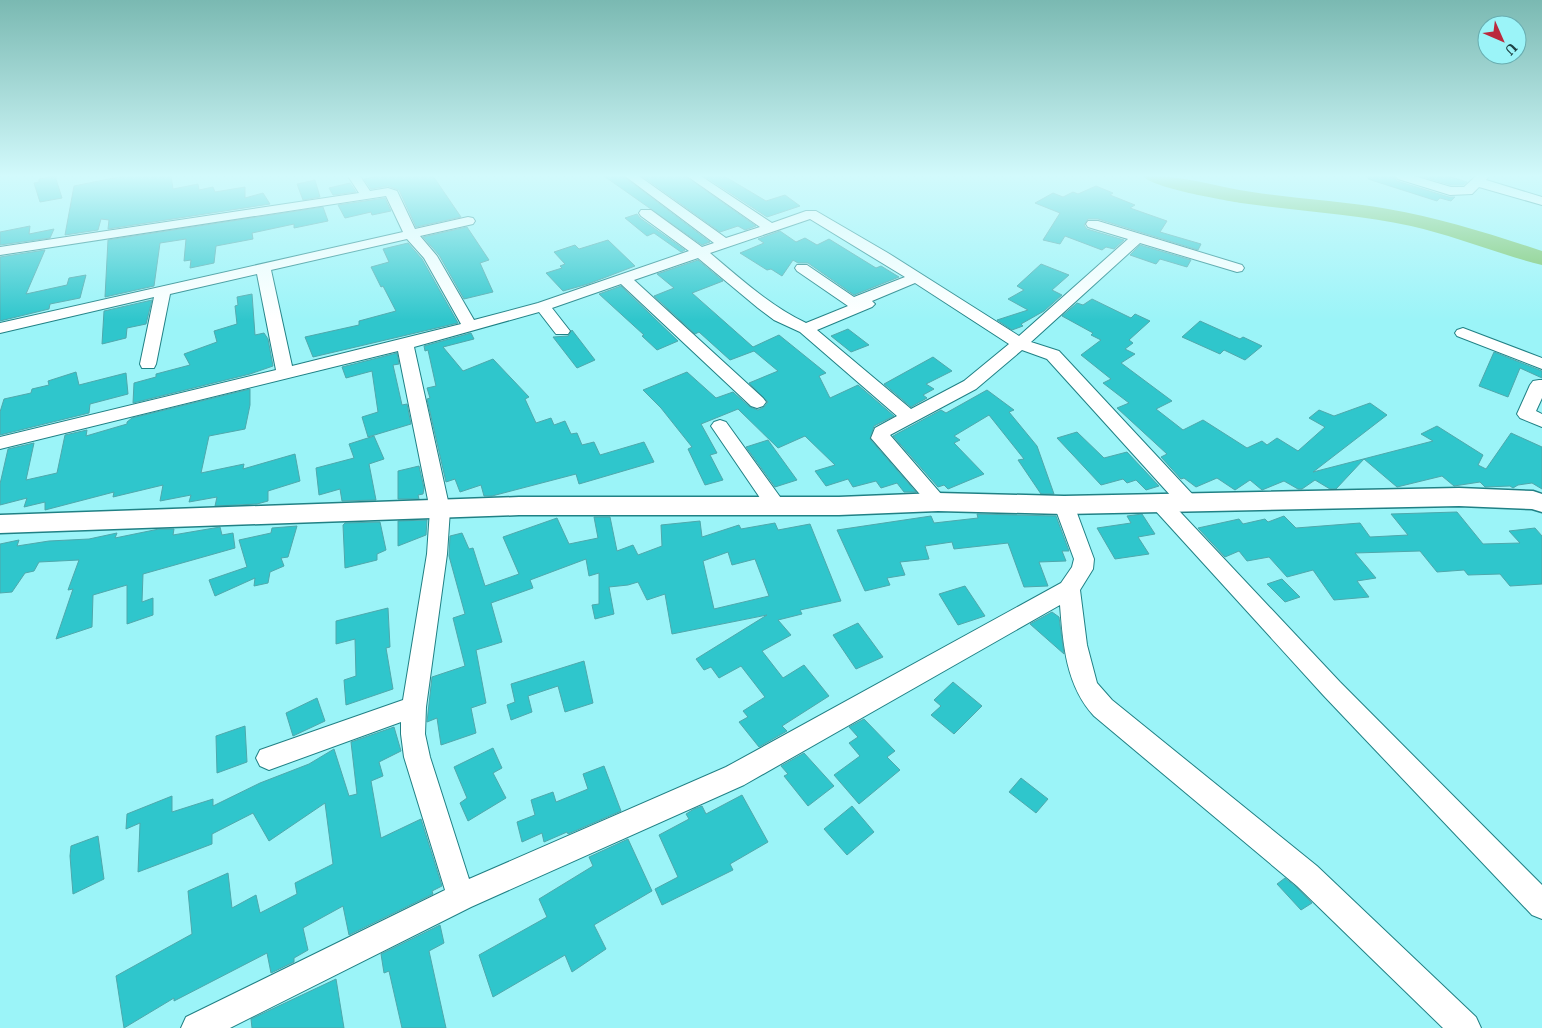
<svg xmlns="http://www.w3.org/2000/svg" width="1542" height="1028" font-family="'IBM Plex Serif',serif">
	<rect width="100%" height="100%" fill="#9bf4f8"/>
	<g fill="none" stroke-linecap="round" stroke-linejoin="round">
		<path fill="#76c162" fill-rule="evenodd" d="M1143,176c36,-2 73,11 109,16 45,7 91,9 136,17 52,9 103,25 154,42v14c-44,-11 -87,-29 -131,-39 -56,-12 -114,-15 -170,-23 -17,-3 -89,-15 -98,-27z"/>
	</g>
	<path fill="#2fc6cc" stroke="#4fa8ac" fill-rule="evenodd" d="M55,176l7,22 -22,4 -6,-19 5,-1v-3z
		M124,176h47l2,13 25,-5 1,6 14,-3 2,5 30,-5v11l18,-5 7,11 -162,25 1,-9 -8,-1 -3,11 -33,5 9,-49z
		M379,176h54l28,41 -45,10 -17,-37 -11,-4 -17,3 -7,-10z
		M604,176h19l87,66 -8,3z
		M642,176h43l71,50 -11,4 -7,-4 -18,6z
		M704,176h20l42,25 19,-6 15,11 -33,11z
		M1368,176h26l3,5 52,16h6l-4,4 -11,-3 -3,3 -69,-22z
		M1420,176h28l19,6 -4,3h-12z
		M315,180l5,17 -17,3 -6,-16z
		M350,183l6,9 -23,3 -4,-7z
		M1096,186l17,7 -3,2 25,10 -5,3 37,13 -7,11 41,12 -3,6 -100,-31h-10l-4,6 3,4 37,11 -10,9 -8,-2 -4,3 -37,-14 -5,8 -17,-4 17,-27 -25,-10 18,-10 10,4 10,-5 5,2z
		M385,198l6,13 -19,4 -1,-3 -26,6 -7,-13z
		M323,207l5,14 -34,7v-4l-42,9 1,6 -37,7 -2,17 -24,5 1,-8 -7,1 2,-22 -26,4 -6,43 -49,11 3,-57z
		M637,214l3,4 45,32 -4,2 -27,-19 -7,3 -22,-18z
		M30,226l-1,8 25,-5 -4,9 -50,7v-13z
		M467,227l22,33 -9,3 13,29 -29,7 -25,-44 -16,-18z
		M780,231l16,11 9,-4 12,7 12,-6 47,29 5,-2 18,11 -45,18 -46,-32h-10l-5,-3 -11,16 -11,-7 -4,1 -27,-17 24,-10 -6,-4z
		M608,240l27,26 -47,18 -25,7 -17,-18 16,-5 -2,-2 5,-2 -11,-12 21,-7 4,4z
		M408,243l14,16 36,64 -145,34 -8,-20 54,-12v-4l37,-10 -13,-25 -2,1 -10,-20 18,-5 -6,-13z
		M1140,245l51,15 -4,7 -27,-8 -4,5 -26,-9z
		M45,250l-19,44 41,-9 2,-7 17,-3 -6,23 -30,6 -1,5 -49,12v-64z
		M698,260l25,21 -31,12 61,54 26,-12 47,38 -7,3 11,22 28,-13 36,31 -20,10 -4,13 46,53h-12l-7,-9 -16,5 -5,-7 -23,6 -5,-8 -22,7 -11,-15 20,-6 -30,-29 -27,12 -40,-39 -37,15 16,29 -7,2 13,25 -18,5 -17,-36 4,-2 -31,-39 -18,-18 44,-18 29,26 17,-6 17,15 8,3 6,-3 4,-5 -19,-19 29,-12 -24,-20 -24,9 -31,-28 -4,2 -41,-38 20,-8 -17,-14z
		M1041,264l28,11 -17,15 10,5 -18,16 -23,13 2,2 -11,4 -15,-10 31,-10 -20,-11 16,-9 -7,-4z
		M621,286l57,55 -21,9 -15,-14 2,-1 -45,-41z
		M252,294l3,41 9,-2 4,6 5,27 -23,8 -117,29 1,-20 22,-6v-3l34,-9 -6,-11 33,-12 -3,-11 23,-7 -2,-18 3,-1 -1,-8z
		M1092,299l39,19 4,-4 15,7 -21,19 4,3 -8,6 10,5 -14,9 51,38 -16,8 27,21 20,-10 44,28 15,-7 5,4 10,-7 21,13 27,-24 -16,-9 10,-8 15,6 36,-13 17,12 -74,57 120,-31 -12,-7 16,-8 46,29 -5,10 8,4 25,-36 31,14v42l-10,-6 -14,2 -5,3 -3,-2 -25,1 -5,-5 -26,4 -12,-10 -45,11 -33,-28 -28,30h-6l-15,-9 -13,9h-4l-14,-8 -22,9 -12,-10 -15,10 -18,-12 -21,9 -12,-9 -3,1 -20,-22 6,-3 -50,-46 12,-5 -26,-20 8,-4 -30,-24 20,-15 -10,-5 2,-2 -31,-17 15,-13 6,2z
		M152,300l-6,24 -19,4 -1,10 -24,6 2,-33z
		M1200,321l40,18 3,-2 19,9 -17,14 -21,-10 -4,4 -38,-17z
		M848,329l21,16 -18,7 -20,-16z
		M572,330l23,30 -18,8 -24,-31 15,-1z
		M471,333l3,6 -31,8 20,24 30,-12 36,38 -4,2 11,24 15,-5 3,7 11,-4 6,13 6,-1 5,12 12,-3 6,13 44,-13 10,20 -75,22 -3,-10 -84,22h-8l-3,-11 -21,7 -5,-13 -9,3 -19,-83 3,-1 -3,-10 9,-2 -8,-36 -3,1 -1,-5z
		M1494,352l48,19v7l-22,-10 -12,29 -29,-11z
		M397,353l2,11 -6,1 9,40 5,-1 4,20 -43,13 -6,-20 16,-5 -6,-41 -26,7 -4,-11z
		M933,357l19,14 -26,13 8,5 -11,6 4,3 -16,9 -27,-23z
		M76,372l3,13 47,-12 2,21 -38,10 -1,9 -89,22v-23l4,-13 27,-6 1,-4 17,-4 -1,-4z
		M250,389v16l-5,24 -36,7 -8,37 43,-9 -1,5 52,-15 5,27 -32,10v10l-11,3 -42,2 2,-9 -28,5 2,-7 -31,6 3,-16 -50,12 1,-5 -69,18v-8l-21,5 3,-9 -27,7v-21l8,-35 26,-6 -8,37 31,-7 8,-38 22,-5 -1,6 41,-12v-2l5,-4z
		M987,390l27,20 -5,2 28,34 17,48h-13l-23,-34 6,-1 -35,-44 -35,21 6,4 -6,3 30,31 -36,15 -4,-4 -6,2 -45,-51 48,-26 5,3z
		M1077,432l27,26 23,-6 32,34 -13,4 -10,-10 -9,3 -4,-4 -22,6 -44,-47z
		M374,436l10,23 -15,5 7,36 -34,1 -2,-12 -21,6 -3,-27 38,-10 -5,-14z
		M768,440l29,40 -22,7 -29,-40z
		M419,466l5,22 -1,6 -5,1 1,4h-21v-28z
		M1457,512l26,32 37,-1 -11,-12 26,-3 7,8v48l-32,2 -10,-12 -32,1 -4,-5 -27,2 -17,-21 -65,2 21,25 -19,3 12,16 -35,3 -21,-30 -26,7 -18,-20 -22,4 -8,-10 -14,6 -27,-29 41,-9 4,5 22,-5 3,3 16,-6 12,12 64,-5 10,14 38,-2 -17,-21z
		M977,514l79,2 13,35h-7l4,10 -27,1 9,24 -24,1 -16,-44 -54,6 -2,-7 -27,4 4,13 -29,3 5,13 -18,3 3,7 -25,6 -28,-61 94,-14 3,7 44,-5z
		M1142,514l13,20 -17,3 11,17 -34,5 -18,-31 34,-5 -4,-7z
		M594,517h16l7,34 16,-6 5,10 24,-9 -1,-21 39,-4 2,16 37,-12 2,4 34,-6 3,7 32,-6 31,77 -41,9 2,4 -24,6 13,15 -29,16 21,27 21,-13 25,31 -47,30 5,5 -28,16 -20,-25 9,-5 -5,-6 22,-14 -24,-31 -22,12 -8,-11 -7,3 -8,-11 71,-44 -95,19 -7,-40 -18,6 -9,-18 -10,3 -19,2 5,27 -19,5 -3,-14 7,-1v-31l-10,3 -3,-17 -56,21 3,8 -42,15 11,39 -26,8 10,53 -15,5 5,25 -35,12 -4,-27 -10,4 5,-45 33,-11 -12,-48 12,-4 -16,-58 1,-20 12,-3 7,16 4,-1 12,38 34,-12 -16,-37 54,-19 12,26 29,-6zM728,552l4,13 23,-6 14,37 -55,13 -11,-48z
		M427,520l-1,15 -28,11v-25z
		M380,522l6,28 -9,4v6l-32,8 -2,-43 2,-2z
		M297,526l-9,31 -7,1 3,8 -14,6 -2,11 -14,3 1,-8 -40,18 -6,-16 38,-13 -8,-27 32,-7 1,-5z
		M220,527l2,8 11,-2 2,15 -92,26 -1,28 11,-4v17l-26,9v-39l-34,10 -1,32 -36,12 17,-50 -5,1 11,-30 -40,2 -5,9 -9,2 -13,19 -12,1v-49l19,-4 -2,6 32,-5 40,-2 28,-6 -2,5 44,-9h15l-1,6z
		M1282,579l18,18 -15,5 -18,-18z
		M965,586l20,30 -27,9 -19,-31z
		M388,608l2,39 -4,1 7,41 -47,16 -2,-25 12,-4 -1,-37 -19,5v-23z
		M1052,612l7,5 5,37 -34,-30z
		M858,623l25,34 -27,12 -23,-34z
		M584,661l9,42 -28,9 -7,-26 -30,10 4,16 -21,8 -4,-15 8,-3 -4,-18z
		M953,682l29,24 -28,28 -23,-19 10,-9 -7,-6z
		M317,698l8,23 -32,15 -7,-23z
		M864,719l31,32 -8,6 13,13 -41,34 -25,-29 26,-19 -11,-13 9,-6 -9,-10z
		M245,726l2,36 -30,11 -1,-37z
		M394,727l7,24 -22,11 4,14 -12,5 10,57 40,-19 21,67 -10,5 1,3 -84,41 -6,-29 -40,22 5,22 -14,8v4l-23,11 -4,-20 -93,48v-3l-50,30 -8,-52 76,-42 -4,-43 40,-18 4,35 24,-13 4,18 37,-19 -2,-11 38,-19 -8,-61 -56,38 -16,-28 -41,21v10l-74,28 2,-49 -14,6 1,-15 45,-18v16l41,-13v7l47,-23 49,-19 25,-15 15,47 8,-2 -6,-52z
		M493,748l9,20 -9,5 13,25 -38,23 -8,-18 7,-5 -13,-31z
		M804,753l30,33 -26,20 -24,-30 4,-2 -7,-8z
		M604,766l17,45 -53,23 -1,-2 -23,10 -2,-9 -20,9 -5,-20 18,-7 -4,-15 22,-8 3,10 32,-13 -5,-15z
		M1021,778l27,21 -12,14 -27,-21z
		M742,795l26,47 -38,22 3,6 -71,35 -7,-16 23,-12 -19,-42 30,-16 -3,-5 8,-5 8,-3 4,8z
		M852,806l22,26 -27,23 -23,-26z
		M98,836l6,43 -31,15 -3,-38 1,-10z
		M628,839l24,52 -58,34 12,24 -34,23 -7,-17 -72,42 -14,-42 68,-38 -8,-18 54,-33 -4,-9z
		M1285,878l11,9 16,16 -11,7 -24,-26z
		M440,925l4,18 -15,8 17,77h-44l-13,-57 -5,2 -3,-19z
		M336,979l8,49h-92l-1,-9z"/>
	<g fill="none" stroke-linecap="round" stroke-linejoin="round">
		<defs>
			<path id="minor" d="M348,176h12l10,15 18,-3 9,3 18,38 53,-12 5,1 2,3 -2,3 -53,12 17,20 37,64 64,-17 151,-52 -48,-35 -2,-3 2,-3h10l51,37 12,-4 -89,-67h14l87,62 34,-11 -73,-51h14l71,47 34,-12h10l72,42 131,83 109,-97 -40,-12 -2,-3 2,-3h10l144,44 2,3 -2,3 -5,1 -97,-29 -109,99 28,9 136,146 3,5 -3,5 -7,2 -7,-2 -134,-148 -25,-9 -46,39 -86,46 58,67 -3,5 -7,2 -7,-2 -60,-69 4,-10 22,-12 -97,-84 -26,-12 -16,-12 -60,-50 -64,22 129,118 3,4 -3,4 -6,2 -6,-2 -130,-122 -69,24 18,23 -2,3h-12l-17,-22 -125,35 36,163 -3,44 -21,153 -1,27 5,23 39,122 257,-112 335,-184 11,-16 2,-8 -20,-54 3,-5 7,-2 7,2 3,5 20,54 -1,10 -13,21 7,55 10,38 15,17 205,166 159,151 5,11h-38l-146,-142 -203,-170c-28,-30 -31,-72 -34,-111l-316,180 -273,122 -241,121h-49l5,-11 259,-127 -41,-133 -3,-23v-12l-132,48 -9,-4 -4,-8 4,-8 143,-50 24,-146 3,-44 -32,-159 -398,98v-12l276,-67 -19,-96 -87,20 -14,70 -2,4h-12l-2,-4 14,-67 -154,36v-10l403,-91 -17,-36 -386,59v-8l359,-54zM810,219l95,58 -51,20 -47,-32h-10l-2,3 2,3 51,35 -42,17c-36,-17 -65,-44 -96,-70zM407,239l17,19 37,66 -169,42 -21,-96zM915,283l94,61 -45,37 -53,28 -94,-79 55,-23 3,-3 -3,-3z
				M1396,176h18l37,11h13l12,-11h13l-3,4 56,17v8l-63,-18 -7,7 -22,1 -52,-16z
				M1463,328l79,30v11l-85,-33 -2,-3 2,-3z
				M1539,380h3v18l-6,13 6,3v13l-22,-9 -3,-4 13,-29 3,-4z
				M720,420l6,2 57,79 3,5 -3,5 -7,2 -7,-2 -58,-85 3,-4z
				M1160,496l7,2 173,184 202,203v34l-10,-4 -208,-219 -171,-188 -3,-5 3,-5z"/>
			<path id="tertiary" d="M1459,488l74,3 9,3v18l-10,-3 -73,-3 -395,8 -126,-3 -99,4h-320l-519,18v-18l519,-18h320l99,-4 126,3z"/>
		</defs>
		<use href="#minor" stroke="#208185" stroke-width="2"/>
		<use href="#tertiary" stroke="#208185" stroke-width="3"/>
		<use href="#minor" fill="#fff" fill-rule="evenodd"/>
		<use href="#tertiary" fill="#fff" fill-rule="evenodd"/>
	</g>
	<linearGradient id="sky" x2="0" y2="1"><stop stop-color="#7ab9b2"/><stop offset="0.55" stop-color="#d2fafc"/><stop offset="1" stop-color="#d2fafc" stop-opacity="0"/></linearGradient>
	<rect width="1542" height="320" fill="url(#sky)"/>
	<g transform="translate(1502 40) rotate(135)"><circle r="24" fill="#9bf4f8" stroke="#69adb0"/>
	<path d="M0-4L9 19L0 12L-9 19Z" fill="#ba293d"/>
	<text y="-8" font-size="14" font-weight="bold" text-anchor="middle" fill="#1e4345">U</text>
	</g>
</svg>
